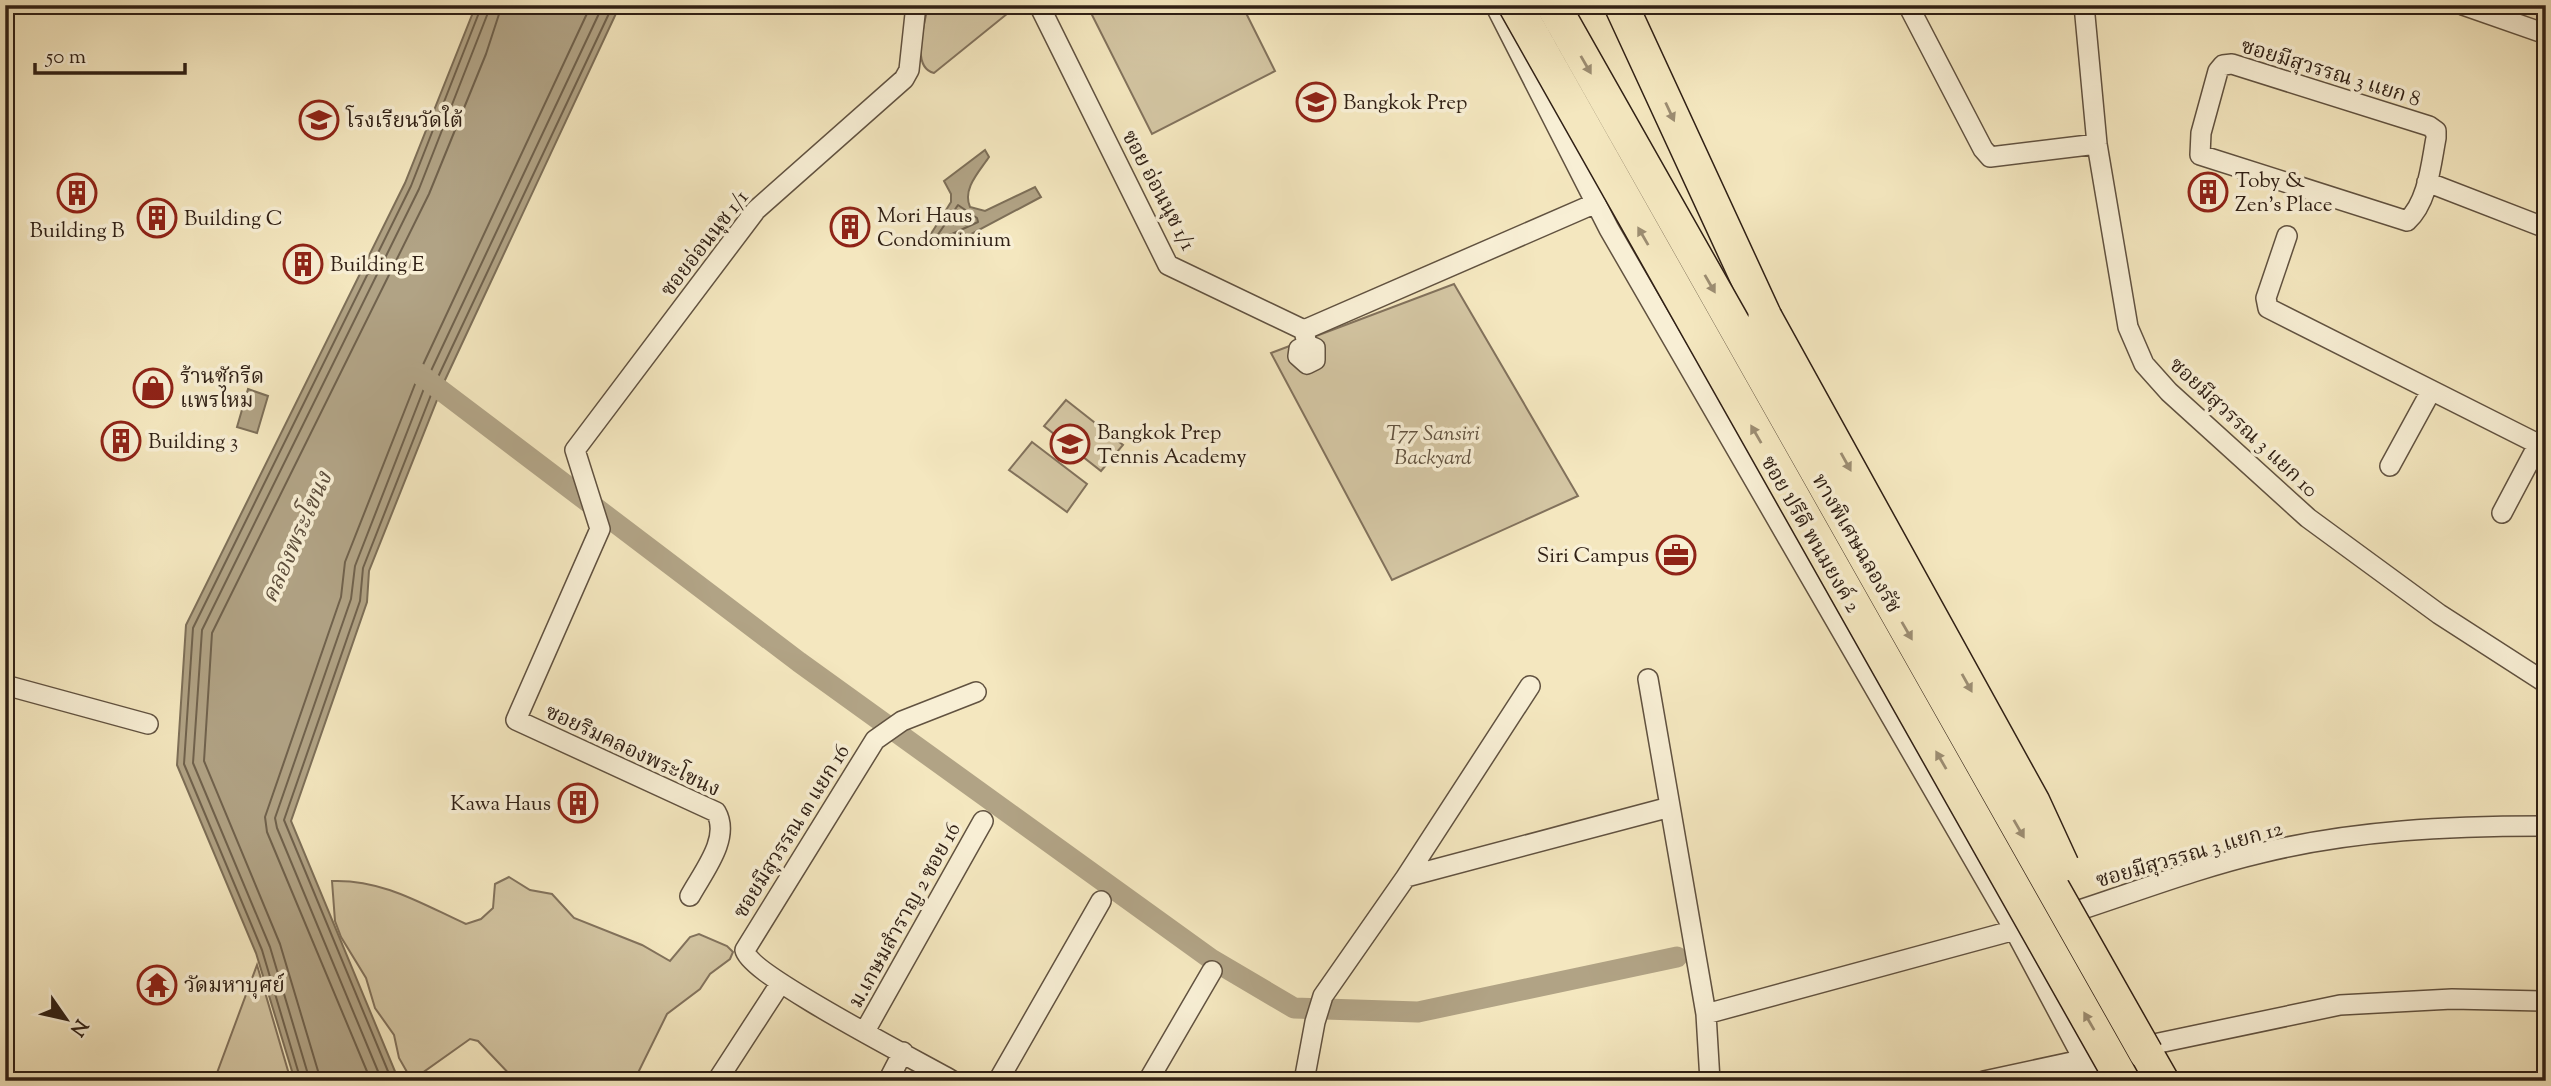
<svg xmlns="http://www.w3.org/2000/svg" width="2551" height="1086" font-family="'Sorts Mill Goudy','Noto Serif Thai',serif">
	<rect width="100%" height="100%" fill="#f4e7bf"/>
	<filter id="stains"><feTurbulence type="fractalNoise" baseFrequency=".00286" numOctaves="4"/><feColorMatrix values="0 0 0 0 .2 0 0 0 0 .09 0 0 0 0 .02 0 0 0 .5 -.17"/></filter>
	<radialGradient id="worn" r=".72"><stop offset=".6" stop-color="#630" stop-opacity="0"/><stop offset="1" stop-color="#630" stop-opacity=".3"/></radialGradient>
	<path fill="#d3c5a2" stroke="#82725c" stroke-width="2" d="M928,5h90l-84,68c-24,-6 -9,-49 -6,-68z
		M1087,5h155l33,66 -123,63z
		M1454,284l124,212 -186,84 -121,-227z
		M1066,400l57,45 -22,26 -57,-45z
		M1032,442l55,42 -20,28 -58,-42z
		M509,877l21,13 22,4 22,24 68,27 28,16 20,-24 9,-3 28,12 6,6 -3,7 -20,15 -10,15 -33,25 -33,67h-118l-38,-40 -8,-2 -48,34 -8,3 -7,-4 -8,-14 -5,-23 -19,-27 -9,-30 -25,-41 -6,-16 -3,-40c50,-2 90,23 134,43l15,-5 12,-11 2,-24z
		M257,965l34,116h-77z"/>
	<path fill="#b1a385" stroke="#7d6f58" stroke-width="2" d="M476,5h144l-175,375 -76,191 -2,31 -76,219 108,260h-104l-39,-128 -79,-188 9,-140 219,-442z
		M985,150l4,7c-10,15 -27,32 -19,50l15,4 50,-24 6,10 -96,51h-11l-5,-11 22,-35v-8l-7,-13z
		M248,389l20,7 -11,37 -20,-6z"/>
	<g fill="none" stroke-linecap="round" stroke-linejoin="round">
		<path stroke="#70624d" stroke-width="2" d="M958,205l19,13 1,4 -39,18 -2,-4z
			M301,1081l-39,-131 -78,-186 9,-136 218,-442 71,-181
			M310,1081l-40,-134 -77,-184 9,-133 217,-441 72,-184
			M321,1081l-41,-137 -76,-183 8,-128 217,-439 57,-140 16,-49
			M371,1081l-104,-249 -2,-15 76,-220 4,-35 76,-193 170,-364
			M382,1081l-105,-253 -2,-10 76,-219 4,-33 75,-193 173,-368
			M392,1081l-108,-261 76,-219 3,-33 75,-191 175,-372"/>
		<path stroke="#b1a385" stroke-width="21" d="M418,373l381,289 412,297 83,49 124,4 259,-55"/>
		<defs>
			<path id="street" d="M1039,5l129,260 136,65 292,-127
				M1495,5l114,224 406,702 80,150
				M1908,5l75,144 7,8 107,-13
				M2084,5l13,139 31,183 16,37 25,28 139,126 131,96 107,69
				M2463,5l83,29
				M2232,64l197,62 7,5v7c-5,26 -8,64 -29,83l-207,-66 1,-22 17,-62 5,-6z
				M2427,182l119,46
				M2287,236l-21,62 2,10 278,140
				M1304,330l3,15 8,3v12l-8,4 -9,-8 1,-7 8,-4
				M2390,466l41,-75
				M2502,513l36,-68
				M1648,679l58,335 4,67
				M5,685l143,39
				M1406,877l124,-191
				M690,896c13,-24 41,-58 26,-84l-200,-92 84,-191 -25,-79 181,-240 148,-131 5,-9 7,-65
				M2058,917c67,-21 135,-48 203,-64 94,-23 188,-27 285,-27
				M1706,1014l320,-87
				M865,1031l118,-210
				M2135,1048l205,-43 112,-6 94,2
				M5,1080l3,1
				M717,1081l63,-97
				M888,1081l15,-29
				M953,1081c-31,-18 -204,-106 -208,-131l130,-210 27,-19 74,-29
				M998,1081l103,-180
				M1148,1081l64,-110
				M1304,1081l11,-59 8,-26 83,-119 264,-70
				M1984,1081l111,-24"/>
			<path id="highway" d="M1621,5l144,312
				M2146,1053l16,28"/>
		</defs>
		<use href="#street" stroke="#615240" stroke-width="22"/>
		<use href="#highway" stroke="#302015" stroke-width="36"/>
		<use href="#street" stroke="#f8efd5" stroke-width="19"/>
		<use href="#highway" stroke="#f4e7bf" stroke-width="33"/>
		<defs>
			<path id="highway-bridge" d="M1515,5l608,1076
				M1553,5l593,1048
				M1765,317l268,485 29,63"/>
		</defs>
		<use href="#highway-bridge" stroke="#302015" stroke-width="36" stroke-linecap="butt"/>
		<use href="#highway-bridge" stroke="#f4e7bf" stroke-width="33"/>
	</g>
	<defs><path id="oneway-solid" d="M-6-.8H1V-3.2L6.5 0L1 3.2V.8H-6Z" transform="scale(1.75)"/></defs>
	<g fill="#9c8d72">
		<use href="#oneway-solid" transform="translate(1586 65) rotate(60)"/>
		<use href="#oneway-solid" transform="translate(1670 112) rotate(65)"/>
		<use href="#oneway-solid" transform="translate(1643 236) rotate(-120)"/>
		<use href="#oneway-solid" transform="translate(1710 284) rotate(60)"/>
		<use href="#oneway-solid" transform="translate(1756 434) rotate(-120)"/>
		<use href="#oneway-solid" transform="translate(1846 462) rotate(61)"/>
		<use href="#oneway-solid" transform="translate(1907 631) rotate(60)"/>
		<use href="#oneway-solid" transform="translate(1967 683) rotate(61)"/>
		<use href="#oneway-solid" transform="translate(1941 760) rotate(-120)"/>
		<use href="#oneway-solid" transform="translate(2019 829) rotate(60)"/>
		<use href="#oneway-solid" transform="translate(2089 1021) rotate(-120)"/>
	</g>
	<defs>
		<symbol id="school-ring" viewBox="-11 -11 22 22"><circle r="9.5" fill="#f8efd5" stroke="#8f2418" stroke-width="1.5"/><path d="M0-5L7-2L0 1L-7-2ZM-4 1L0 2.5L4 1V4Q0 6-4 4Z" fill="#8f2418"/></symbol>
		<symbol id="building-ring" viewBox="-11 -11 22 22"><circle r="9.5" fill="#f8efd5" stroke="#8f2418" stroke-width="1.5"/><path d="M-4-6H4V6H1V3H-1V6H-4ZM-2.5-4.3h1.7v1.8h-1.7ZM.8-4.3h1.7v1.8H.8ZM-2.5-1h1.7V.8h-1.7ZM.8-1h1.7V.8H.8Z" fill="#8f2418"/></symbol>
		<symbol id="shop-ring" viewBox="-11 -11 22 22"><circle r="9.5" fill="#f8efd5" stroke="#8f2418" stroke-width="1.5"/><path d="M-5-2.5h2.3a2.7 3.5 0 0 1 5.4 0H5L5.5 6h-11ZM-1.5-2.5h3a1.5 2.3 0 0 0-3 0Z" fill="#8f2418"/></symbol>
		<symbol id="office-ring" viewBox="-11 -11 22 22"><circle r="9.5" fill="#f8efd5" stroke="#8f2418" stroke-width="1.5"/><path d="M-6-3h4V-5.5h4V-3h4V5H-6ZM-1-4.5V-3h2v-1.5ZM-6 0V1H6V0Z" fill="#8f2418"/></symbol>
		<symbol id="temple-ring" viewBox="-11 -11 22 22"><circle r="9.5" fill="#f8efd5" stroke="#8f2418" stroke-width="1.5"/><path d="M0-6L5-2H3V0L6.5 2.5H4V6H1.5V3h-3V6H-4V2.5H-6.5L-3 0V-2H-5Z" fill="#8f2418"/></symbol>
	</defs>
	<g fill-rule="evenodd">
		<use href="#school-ring" x="1294" y="80" width="44" height="44"/>
		<use href="#school-ring" x="297" y="98" width="44" height="44"/>
		<use href="#building-ring" x="2186" y="170" width="44" height="44"/>
		<use href="#building-ring" x="55" y="171" width="44" height="44"/>
		<use href="#building-ring" x="135" y="196" width="44" height="44"/>
		<use href="#building-ring" x="828" y="205" width="44" height="44"/>
		<use href="#building-ring" x="281" y="242" width="44" height="44"/>
		<use href="#shop-ring" x="131" y="366" width="44" height="44"/>
		<use href="#building-ring" x="99" y="419" width="44" height="44"/>
		<use href="#school-ring" x="1048" y="422" width="44" height="44"/>
		<use href="#office-ring" x="1654" y="533" width="44" height="44"/>
		<use href="#building-ring" x="556" y="781" width="44" height="44"/>
		<use href="#temple-ring" x="135" y="963" width="44" height="44"/>
	</g>
	<g text-anchor="middle" stroke-width="7" stroke-linejoin="round" paint-order="stroke">
		<g font-size="21" fill="#302015" stroke="#f8efd5">
			<text transform="translate(2331 72) rotate(17)" y="7">ซอยมีสุวรรณ 3 แยก 8</text>
			<text transform="translate(1159 190) rotate(62)" y="7">ซอย อ่อนนุช 1/1</text>
			<text transform="translate(704 243) rotate(-52)" y="7">ซอยอ่อนนุช 1/1</text>
			<text transform="translate(2244 427) rotate(43)" y="7">ซอยมีสุวรรณ 3 แยก 10</text>
			<text transform="translate(1811 534) rotate(60)" y="7">ซอย ปรีดี พนมยงค์ 2</text>
			<text transform="translate(1857 543) rotate(60)" y="7">ทางพิเศษฉลองรัช</text>
			<text transform="translate(633 750) rotate(25)" y="7">ซอยริมคลองพระโขนง</text>
			<text transform="translate(791 831) rotate(-58)" y="7">ซอยมีสุวรรณ ๓ แยก 16</text>
			<text transform="translate(2189 854) rotate(-16)" y="7">ซอยมีสุวรรณ 3 แยก 12</text>
			<text transform="translate(904 915) rotate(-61)" y="7">ม.เกษมสำราญ 2 ซอย 16</text>
		</g>
		<g font-size="21" fill="#302015" stroke="#f8efd5" text-anchor="start">
			<text x="1343" y="109">Bangkok Prep</text>
			<text x="346" y="127">โรงเรียนวัดใต้</text>
			<text x="2235" y="187">Toby &amp;<tspan x="2235" dy="24">Zen's Place</tspan></text>
			<text x="877" y="222">Mori Haus<tspan x="877" dy="24">Condominium</tspan></text>
			<text x="184" y="225">Building C</text>
			<text x="77" y="237" text-anchor="middle">Building B</text>
			<text x="330" y="271">Building E</text>
			<text x="180" y="383">ร้านซักรีด<tspan x="180" dy="24">แพรไหม</tspan></text>
			<text x="1097" y="439">Bangkok Prep<tspan x="1097" dy="24">Tennis Academy</tspan></text>
			<text x="148" y="448">Building 3</text>
			<text x="1649" y="562" text-anchor="end">Siri Campus</text>
			<text x="551" y="810" text-anchor="end">Kawa Haus</text>
			<text x="184" y="992">วัดมหาบุศย์</text>
		</g>
		<g font-size="21" font-style="italic" fill="#61523f" stroke="#f8efd5">
			<text x="1433" y="440">T77 Sansiri<tspan x="1433" dy="24">Backyard</tspan></text>
		</g>
		<g font-size="23" font-style="italic" fill="#5d4e3c" stroke="#f8efd5">
			<text transform="translate(296 537) rotate(-66)" y="8">คลองพระโขนง</text>
		</g>
	</g>
	<rect width="2551" height="1086" fill="none" stroke="#f4e7bf" stroke-width="28"/>
	<rect x="7" y="7" width="2537" height="1072" fill="none" stroke="#302015" stroke-width="3.5"/>
	<rect x="14" y="14" width="2523" height="1058" fill="none" stroke="#302015" stroke-width="2"/>
	<g transform="translate(66 1019) rotate(124)" stroke="#f8efd5" stroke-width="5" paint-order="stroke">
	<path d="M0-5L12 26L0 18L-12 26Z" fill="#302015"/>
	<text y="-10" font-size="19" font-weight="bold" text-anchor="middle" fill="#302015">N</text>
	</g>
	<path d="M35 63v10h150v-10" fill="none" stroke="#302015" stroke-width="3.5"/>
	<text x="46" y="63" font-size="21" fill="#302015" stroke="#f8efd5" stroke-width="5" paint-order="stroke">50 m</text>
	<rect width="100%" height="100%" filter="url(#stains)"/>
	<rect width="100%" height="100%" fill="url(#worn)"/>
</svg>
